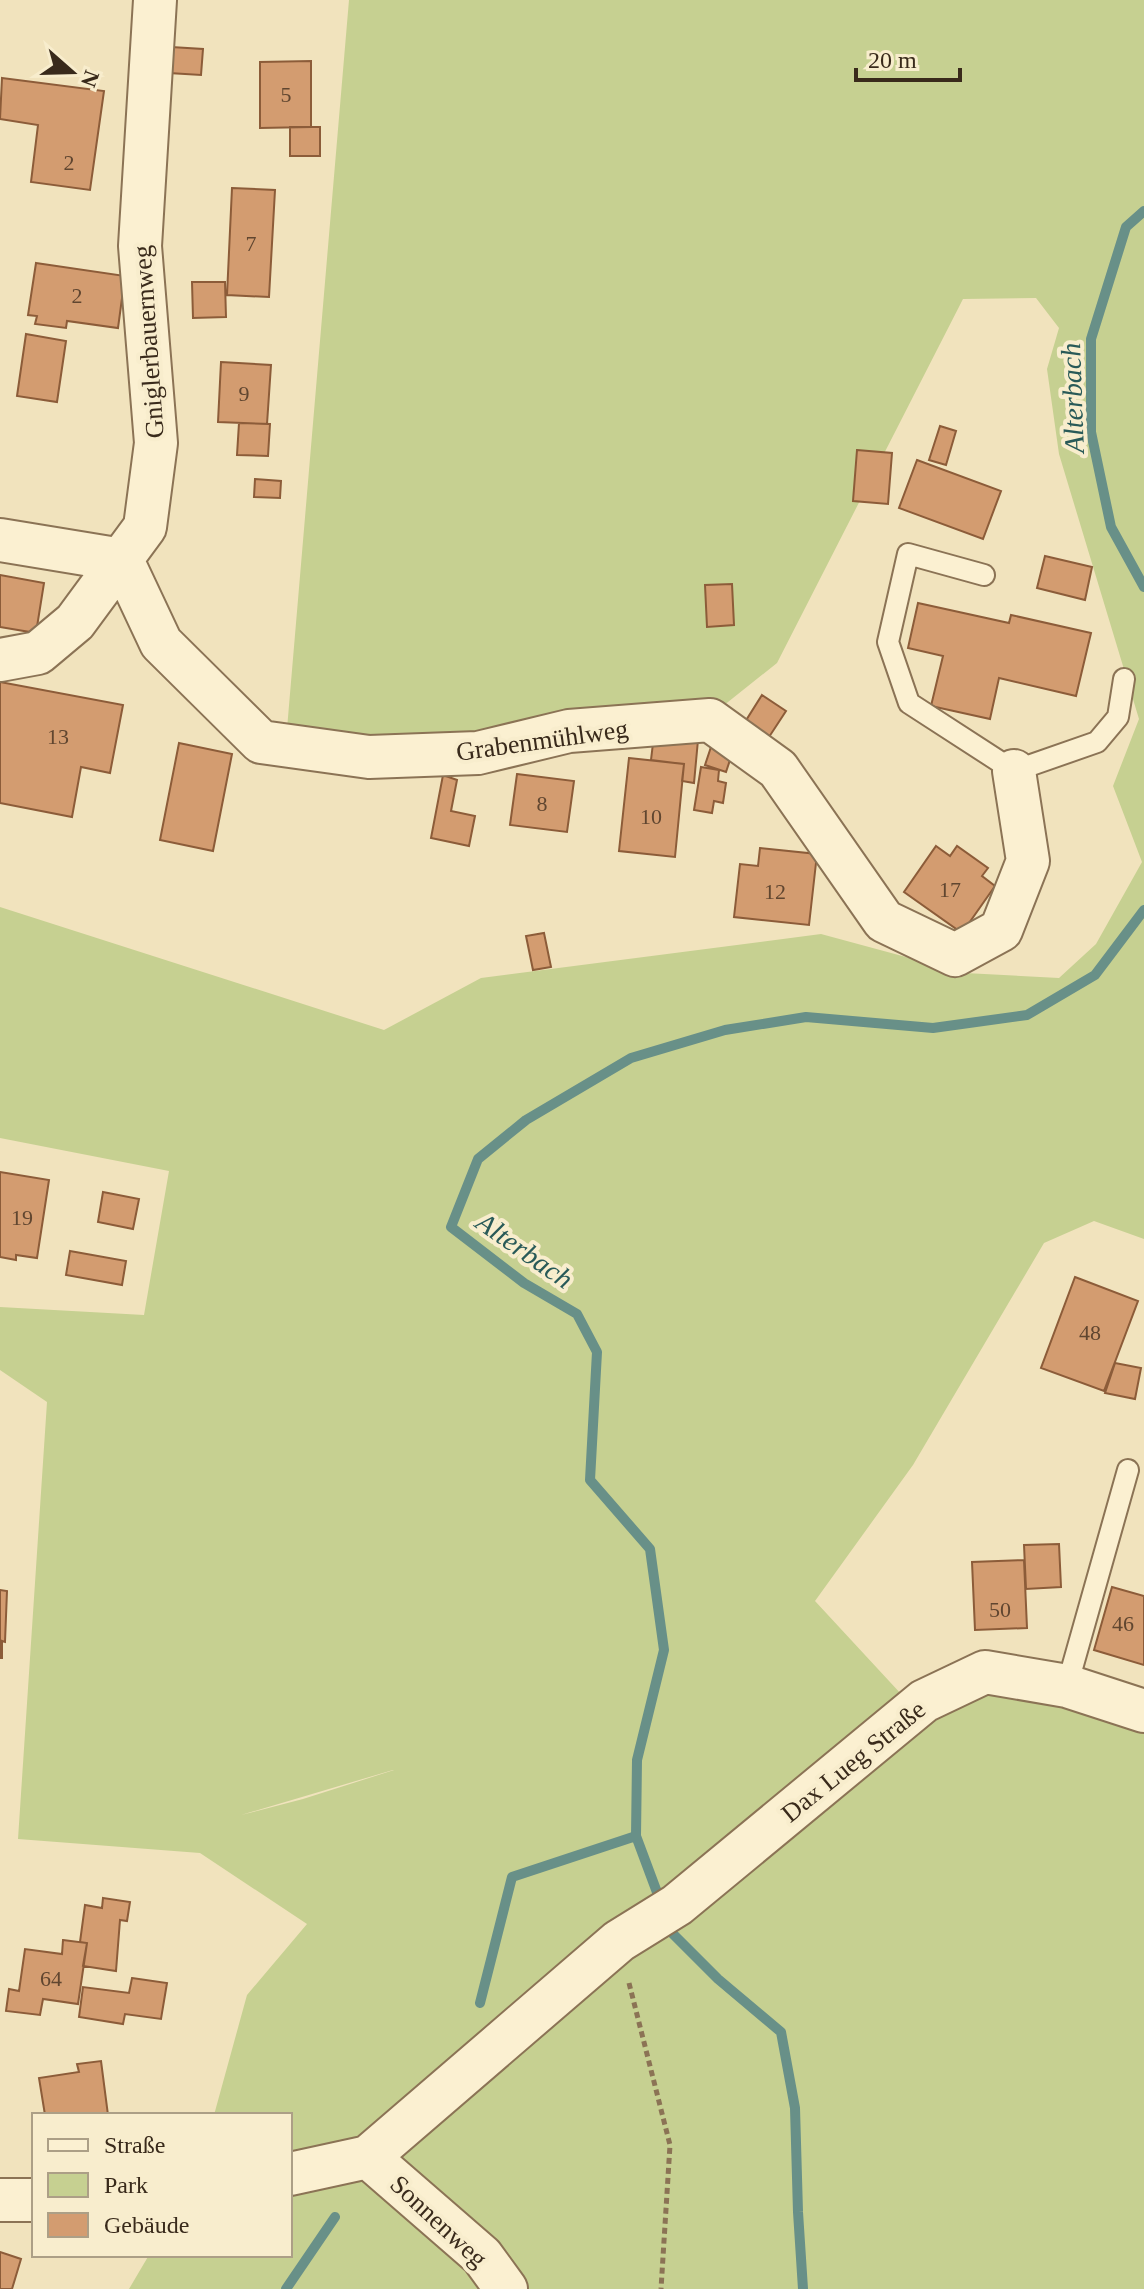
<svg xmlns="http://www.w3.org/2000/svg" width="1144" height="2289" font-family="'Times New Roman',serif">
	<rect width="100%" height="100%" fill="#f1e3bd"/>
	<path fill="#c6d091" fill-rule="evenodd" d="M349,0h795v1239l-50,-18 -50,22 -131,222 -98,136 87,94 105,-22 137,46v570h-1015l20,-34h141v-140h-76l33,-120 60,-71 -107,-71 -182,-14 29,-437 -47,-32v-63l144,8 25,-144 -169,-33v-231l384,123 97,-52 340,-44 144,39 94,5 37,-34 46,-82 -29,-76 26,-67 -80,-265 -12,-85 12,-41 -23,-30 -73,1 -186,364 -54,43 -289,43 -147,-20zM394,1770l-91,29 -62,16 152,-45z"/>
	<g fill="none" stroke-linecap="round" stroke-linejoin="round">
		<path stroke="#689088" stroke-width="10" d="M1144,211l-18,16 -35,112v93l20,95 33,60
			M636,1836l25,67
			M667,1922l4,10 47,47 63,53 14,76 3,104 5,77
			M480,2003l32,-126 124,-41 1,-76 27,-110 -14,-101 -60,-69 7,-128 -20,-38 -53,-31 -73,-56 27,-68 48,-39 105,-62 94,-28 81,-13 127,11 94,-13 68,-40 49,-65
			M286,2289l49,-72"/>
	</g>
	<path fill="#d39c70" stroke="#8c5c39" stroke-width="2" d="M171,47l32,2 -2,26 -32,-2z
		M311,61v66l-51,1v-66z
		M2,78l102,13 -14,99 -59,-8 7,-57 -38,-6z
		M290,127h30v29h-30z
		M232,188l43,2 -6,107 -42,-2z
		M36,263l89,13 -7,52 -51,-7 -1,7 -31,-4 2,-8 -9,-1z
		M192,282h33l1,35 -33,1z
		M26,334l40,7 -9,61 -40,-6z
		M221,362l50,3 -4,59 -49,-2z
		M239,423l31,1 -2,32 -31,-1z
		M940,426l16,5 -10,34 -17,-5z
		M857,450l35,3 -4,51 -35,-3z
		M917,460l84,31 -18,48 -84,-31z
		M255,479l26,2 -1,17 -26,-1z
		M1045,556l47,11 -7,33 -48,-12z
		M0,575l44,8 -8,50 -36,-6z
		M732,584l2,41 -27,2 -2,-42z
		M918,603l91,20 2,-8 80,18 -15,63 -77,-18 -9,41 -59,-13 12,-50 -35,-8z
		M0,682l123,23 -13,68 -29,-6 -9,50 -72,-14z
		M762,695l24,16 -17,26 -24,-15z
		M654,735l44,5 -4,43 -12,-2 2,-17 -33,-4z
		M179,743l53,11 -19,97 -53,-11z
		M712,744l21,7 -7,21 -21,-7z
		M629,758l55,6 -9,93 -56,-6z
		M701,767l18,3 -1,11 8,2 -3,20 -9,-2 -2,12 -18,-3z
		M517,774l57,7 -7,51 -57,-7z
		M443,775l14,5 -6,31 24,5 -6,30 -38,-8z
		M936,846l14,10 7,-10 31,22 -6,8 13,10 -33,47 -58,-41z
		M760,848l57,6 -8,71 -75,-8 6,-53 18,2z
		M544,933l7,34 -18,3 -7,-34z
		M0,1172l49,8 -12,78 -21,-3v5l-16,-3z
		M103,1192l36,7 -6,30 -35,-7z
		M70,1251l56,10 -4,24 -56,-10z
		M1075,1277l63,24 -34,90 -63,-23z
		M1115,1363l26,5 -6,31 -30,-6z
		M1059,1544l2,43 -35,2 -2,-44z
		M1024,1560l3,68 -52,2 -3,-68z
		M1112,1587l32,9v69l-50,-15z
		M0,1590l7,1 -2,51 -3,-1v17h-2z
		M103,1898l27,4 -3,19 -7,-1 -4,51 -33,-5 4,-23 -7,-1 5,-37 17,3z
		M63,1940l24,3 -9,61 -35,-5 -3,16 -34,-4 3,-22 10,2 6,-42 37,5z
		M132,1978l35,5 -6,36 -36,-5 -2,10 -44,-7 4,-30 46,6z
		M101,2061l7,54h-63l-6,-37 40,-6 -2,-8z
		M0,2252l21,7 -9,30h-12z"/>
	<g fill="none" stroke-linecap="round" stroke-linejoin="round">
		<defs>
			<path id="lane" d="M984,575l-76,-21 -20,88 21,61 105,68 83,-29 21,-25 6,-38
				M1067,1686l61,-216"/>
			<path id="street" d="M0,540l122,20 39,83 100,99 108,15 109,-4 91,-22 141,-11 68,49 106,152 71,34 46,-25 27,-69 -14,-90
				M0,660l38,-7 37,-31 70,-95 11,-84 -16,-197 15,-246
				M368,2157l114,99 24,33
				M290,2174l78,-17 251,-216 58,-36 247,-204 61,-29 82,14 77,25
				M0,2200h34"/>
		</defs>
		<use href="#lane" stroke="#8b7355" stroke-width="24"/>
		<use href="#street" stroke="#8b7355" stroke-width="46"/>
		<path stroke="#8b7355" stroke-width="5" stroke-dasharray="6 4" stroke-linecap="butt" d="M629,1983l41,162 -9,144"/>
		<use href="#lane" stroke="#fbf0d1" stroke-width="20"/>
		<use href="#street" stroke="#fbf0d1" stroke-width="42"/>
	</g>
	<g text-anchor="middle" stroke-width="8" stroke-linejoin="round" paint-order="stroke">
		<g font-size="22" fill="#604630">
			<text x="286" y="102">5</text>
			<text x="69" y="170">2</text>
			<text x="251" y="251">7</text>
			<text x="77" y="303">2</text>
			<text x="244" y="401">9</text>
			<text x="58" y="744">13</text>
			<text x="542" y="811">8</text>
			<text x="651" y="824">10</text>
			<text x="950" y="897">17</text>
			<text x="775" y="899">12</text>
			<text x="22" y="1225">19</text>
			<text x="1090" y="1340">48</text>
			<text x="1000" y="1617">50</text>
			<text x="1123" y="1631">46</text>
			<text x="51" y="1986">64</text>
		</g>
		<g font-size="26" fill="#392a1b" stroke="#f8edcd">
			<text transform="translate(148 342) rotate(-94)" y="9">Gniglerbauernweg</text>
			<text transform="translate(542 740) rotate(-8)" y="9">Grabenmühlweg</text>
			<text transform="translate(853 1761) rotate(-39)" y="9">Dax Lueg Straße</text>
			<text transform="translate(439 2221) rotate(43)" y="9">Sonnenweg</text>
		</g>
		<g font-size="28" font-style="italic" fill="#295a58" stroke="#f8edcd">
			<text transform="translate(1072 398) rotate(-92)" y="10">Alterbach</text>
			<text transform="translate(525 1250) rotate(35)" y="10">Alterbach</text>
		</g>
	</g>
	<rect x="32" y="2113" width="260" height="144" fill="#f8edcd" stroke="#ac9f86" stroke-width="2"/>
	<rect x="48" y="2139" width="40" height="12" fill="#fbf0d1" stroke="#ac9f86" stroke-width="2"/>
	<text x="104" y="2153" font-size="24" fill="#392a1b">Straße</text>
	<rect x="48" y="2173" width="40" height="24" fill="#c6d091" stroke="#ac9f86" stroke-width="2"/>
	<text x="104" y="2193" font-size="24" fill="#392a1b">Park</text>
	<rect x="48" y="2213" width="40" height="24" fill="#d39c70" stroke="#ac9f86" stroke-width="2"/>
	<text x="104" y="2233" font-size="24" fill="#392a1b">Gebäude</text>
	<g transform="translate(72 72) rotate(110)" stroke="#f8edcd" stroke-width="6" paint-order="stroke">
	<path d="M0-6L14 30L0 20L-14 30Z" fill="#392a1b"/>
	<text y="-12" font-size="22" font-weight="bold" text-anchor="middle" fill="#392a1b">N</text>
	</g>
	<path d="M856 68v12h104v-12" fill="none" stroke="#392a1b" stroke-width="4"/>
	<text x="868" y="68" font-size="24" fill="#392a1b" stroke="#f8edcd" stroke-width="6" paint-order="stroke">20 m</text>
</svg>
